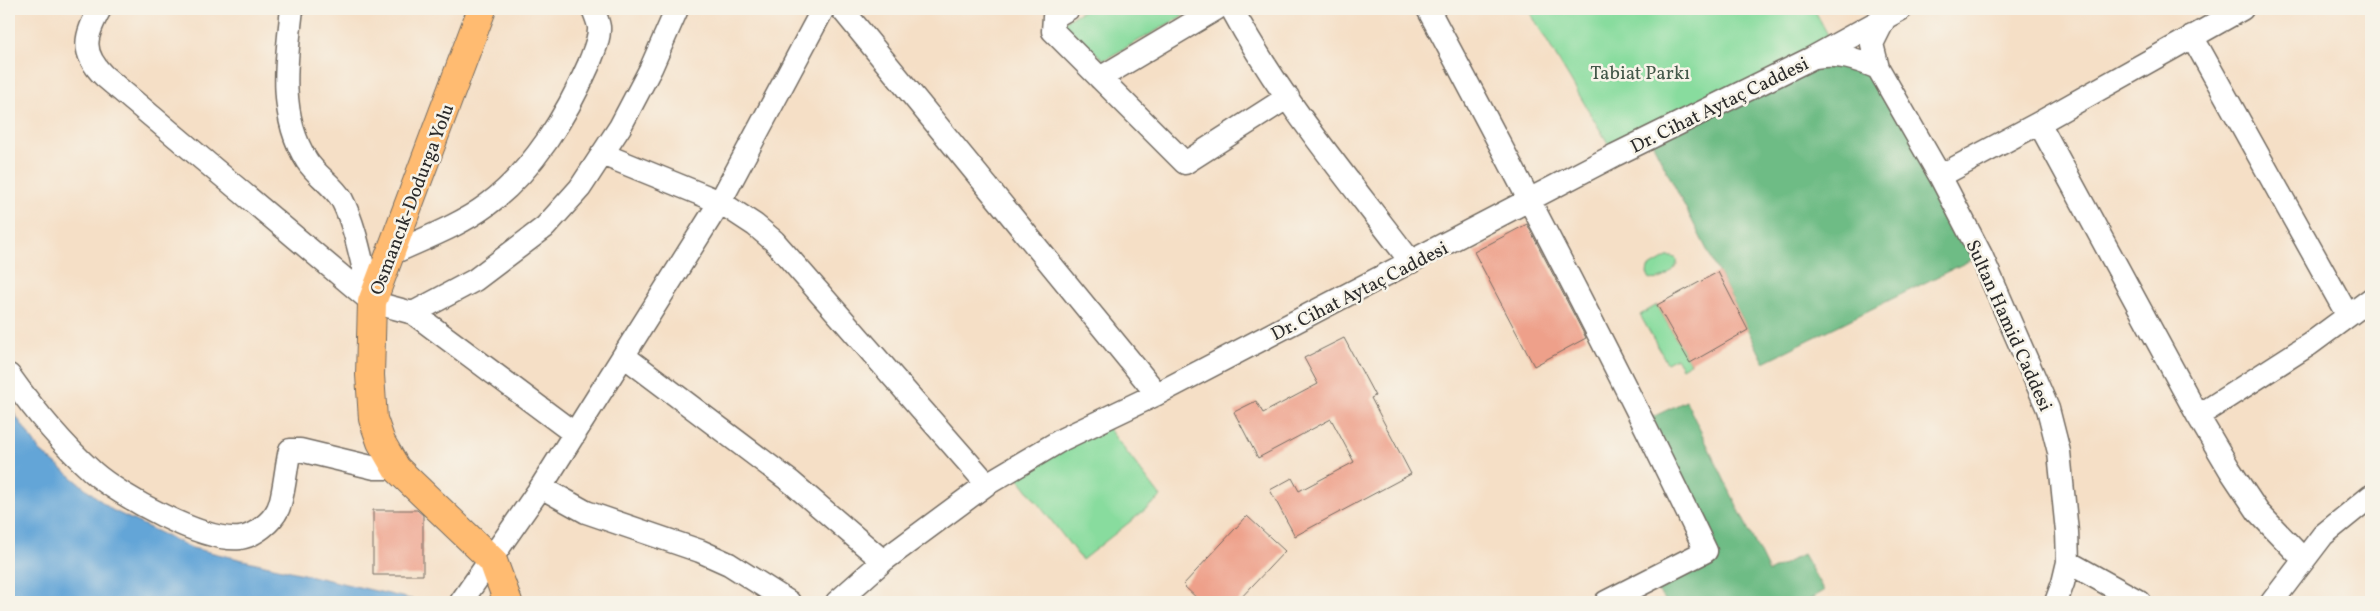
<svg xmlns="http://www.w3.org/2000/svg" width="2380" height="611" font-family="Vollkorn,serif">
	<rect width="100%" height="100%" fill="#f7f3e8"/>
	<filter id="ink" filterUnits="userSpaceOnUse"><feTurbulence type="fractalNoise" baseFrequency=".02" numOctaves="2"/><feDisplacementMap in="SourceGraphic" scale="10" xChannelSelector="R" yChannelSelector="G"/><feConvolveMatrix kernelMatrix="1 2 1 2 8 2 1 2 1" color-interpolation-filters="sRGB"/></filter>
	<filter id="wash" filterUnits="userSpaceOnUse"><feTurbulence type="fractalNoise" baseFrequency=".0096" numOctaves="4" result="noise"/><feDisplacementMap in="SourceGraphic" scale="20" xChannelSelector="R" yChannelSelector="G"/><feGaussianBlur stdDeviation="1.12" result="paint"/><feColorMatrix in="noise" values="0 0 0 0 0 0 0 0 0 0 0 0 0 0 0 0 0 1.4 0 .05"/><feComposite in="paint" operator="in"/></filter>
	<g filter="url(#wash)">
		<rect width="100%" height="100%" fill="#f5dfc6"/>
		<path fill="#88dc9e" stroke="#5a8464" d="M1086,9h109l-91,51 -41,-35 2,-4z
			M1528,9h286l20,37 -219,109z
			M1667,257c25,-2 -1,27 -17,22l-3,-6 1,-5z
			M1657,305l33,58 -8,5 -6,-10 -9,5 -27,-48z
			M1102,420l59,77 -79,63 -71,-91z"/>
		<path fill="#6ebc85" stroke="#4c7458" d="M1812,58l66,10 103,187 -217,107 -114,-224z
			M1686,401l83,171 34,-18 21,37 -19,11h-138l-18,-22 56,-29 -61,-130z"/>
		<path fill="#63a5d7" stroke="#476881" d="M9,406l31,45 72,59 80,38 231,54h-414z"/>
		<g id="blocks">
			<path fill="#eea08a" d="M1527,224l59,114 -52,28 -60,-114z
				M1718,272l30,58 -58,33 -33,-58z
				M1344,338l31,58 -4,2 40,76 -116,62 -25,-46 22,-12 7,13 55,-29 -23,-43 -73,39 -24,-46 22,-11 7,12 55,-29 -14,-26z
				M373,510h44l6,5v60h-50z
				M1247,516l38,35 -48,51h-36l-18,-17z"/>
		</g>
	</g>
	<g filter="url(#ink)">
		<use href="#blocks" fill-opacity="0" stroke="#726a61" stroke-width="1"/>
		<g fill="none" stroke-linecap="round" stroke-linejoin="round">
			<defs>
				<path id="minor" d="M100,9c-15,27 -20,43 4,67l268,226 41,11 162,121
					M292,9c-6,50 -14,107 15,152 10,15 26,24 35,39 15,29 21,71 30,102
					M842,9l315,385
					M1068,9l-14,8 -1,14 132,132 103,-66
					M1232,9c48,90 117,171 179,253
					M1428,9c96,179 190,358 278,542l-100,51
					M1885,18l-13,26 6,24 62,108 41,79 67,154 11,43 8,80 1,30 -5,21 -7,19
					M2192,36l156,280
					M1816,57c23,-4 40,2 62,11
					M1100,78l116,-69
					M2039,123l159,293 32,54 28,42 46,48
					M602,154l118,48 35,23 19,16 213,243
					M1940,176l99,-53 203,-114
					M391,254c32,-15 68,-28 96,-49 45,-33 80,-90 102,-141 4,-11 11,-25 10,-37 -1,-6 -4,-13 -6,-18
					M413,313l62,-33 70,-53 35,-39 40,-61 31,-59 26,-59
					M624,356l167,126 92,79
					M9,375c25,35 52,68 84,97 27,24 110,70 147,66 14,-2 32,-16 38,-29 6,-12 8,-44 12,-59h10l75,18h21
					M2198,416l112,-72 61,-45
					M541,487l45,25 114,39 29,13 60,38
					M2068,562l72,40
					M461,602l80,-115 179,-285 103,-193
					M837,602l46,-41 104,-77 76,-45 94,-45 458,-239 197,-97 89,-49
					M2272,602l51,-67 48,-39"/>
				<path id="major" d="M482,9l-110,293 -2,73 3,44 8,23 15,26 97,93 15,41"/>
			</defs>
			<use href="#minor" stroke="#726a61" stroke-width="25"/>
			<use href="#major" stroke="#726a61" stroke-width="30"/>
			<use href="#minor" stroke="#fff" stroke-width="22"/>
			<use href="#major" stroke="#ffbb71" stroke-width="28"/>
		</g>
	</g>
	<g text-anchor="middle" stroke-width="5" stroke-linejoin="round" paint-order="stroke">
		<g font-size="19" fill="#425748" stroke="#f7f3e8">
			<text x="1640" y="79">Tabiat Parkı</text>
		</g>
		<g font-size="19" fill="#2b2b2b" stroke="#f7f3e8">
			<text transform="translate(1719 104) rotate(-26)" y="7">Dr. Cihat Aytaç Caddesi</text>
			<text transform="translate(411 199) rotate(-69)" y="7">Osmancık-Dodurga Yolu</text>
			<text transform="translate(1359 290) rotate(-27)" y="7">Dr. Cihat Aytaç Caddesi</text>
			<text transform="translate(2010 325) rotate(66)" y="7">Sultan Hamid Caddesi</text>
		</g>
	</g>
	<rect width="2380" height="611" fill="none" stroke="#f7f3e8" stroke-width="30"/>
</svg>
